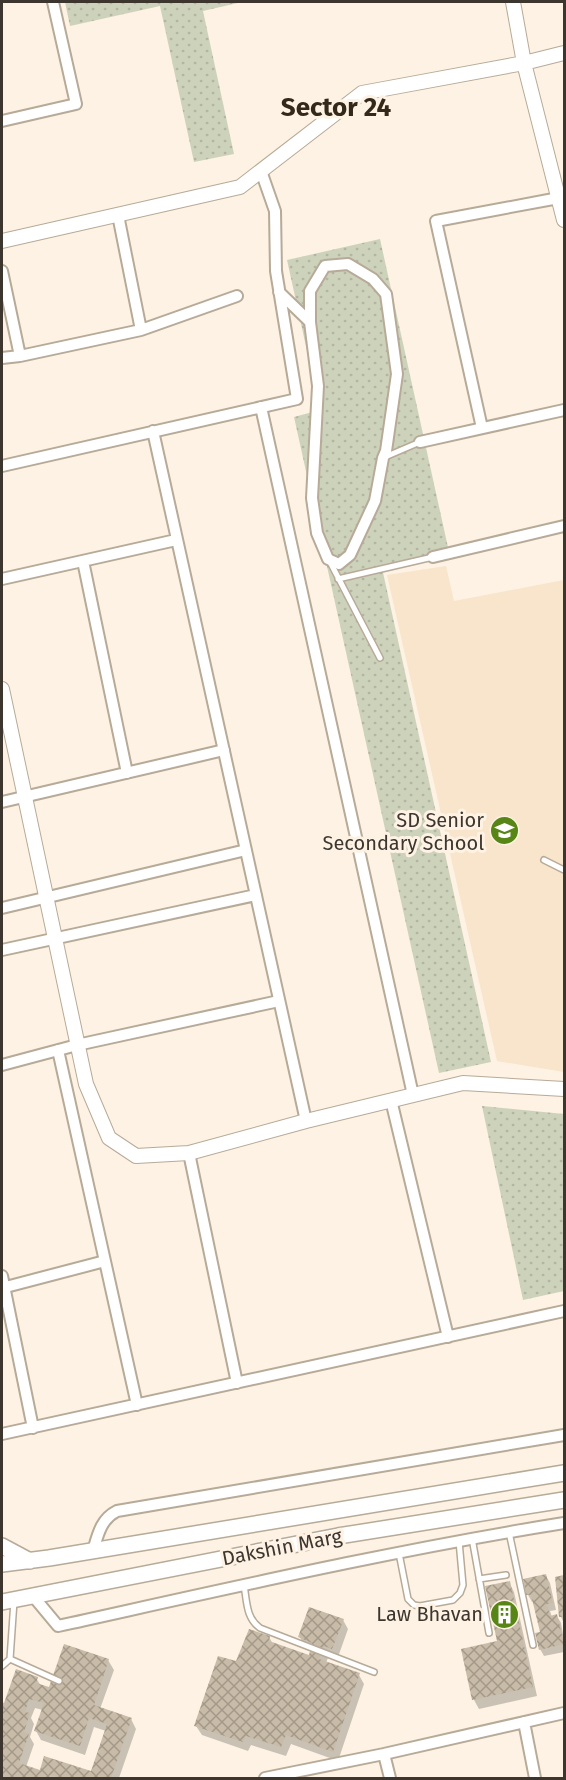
<svg xmlns="http://www.w3.org/2000/svg" width="566" height="1780" font-family="'Fira Sans',sans-serif">
	<defs>
		<pattern id="park-dots" width="8" height="8" patternUnits="userSpaceOnUse" patternTransform="scale(1.5)"><rect width="8" height="8" fill="#cdd2bb"/><path d="M2 2h.1M6 6h.1" fill="none" stroke="#b1b5a1" stroke-width="1.8" stroke-linecap="round"/></pattern>
		<pattern id="building-cross-hatch" width="8" height="8" patternUnits="userSpaceOnUse" patternTransform="scale(1.5)"><rect width="8" height="8" fill="#c8bba8"/><path d="M0 0l8 8M0 8l8-8" fill="none" stroke="#a49989"/></pattern>
	</defs>
	<rect width="100%" height="100%" fill="#fdf2e3"/>
	<path fill="#f8e5cb" d="M446,566l8,35 110,-21v492l-67,-11 -110,-486z"/>
	<path fill="url(#park-dots)" d="M65,2h177l-39,9 31,143 -40,8 -34,-156 -90,20z
		M380,239l69,313 -67,16 109,494 -52,11 -145,-656 26,-7 -33,-150z
		M482,1106l82,8v177l-41,9z"/>
	<path fill="#0003" fill-rule="evenodd" d="M546,1576l4,7 6,27 -6,1 2,6 5,-1 4,7 3,17v12l-20,4 -4,-7 1,-16 -7,-32 -2,1 -4,-7z
		M564,1576v47l-3,-6 -5,-39z
		M509,1582l5,10 23,104 -58,13 -5,-9 -11,-50 36,-8z
		M343,1620l5,9 -10,28 -9,-2 -3,8 33,12 5,9 -26,77 -47,-17 -5,12 -35,-11 -3,6 -46,-16 -6,-9 41,-63 32,-26 4,7 37,13 2,-8 -7,-2 -5,-10z
		M108,1660l6,10 -14,39 31,10 5,10 -17,49h-117v-74l3,1 31,-27 5,8 9,3zM35,1708l8,2 -7,21 5,9 44,15 9,-28 12,4 -14,42 -52,-1 -14,-5 8,-23 -4,-7 4,-13 -3,-6z"/>
	<path fill="url(#building-cross-hatch)" fill-rule="evenodd" d="M546,1574l7,29 -6,1 3,12 7,-2 7,30 -25,6 -4,-17 5,-1 -9,-37h-5l-3,-16z
		M564,1575v42h-5l-4,-40z
		M510,1581l23,106 -61,13 -11,-51 36,-8 -12,-55z
		M309,1607l35,12 -12,30 -8,-3 -5,13 41,14 -27,79 -47,-17 -5,12 -35,-11 -3,6 -49,-16 24,-70 18,5 13,-32 21,7 -1,5 40,14 3,-12 -14,-6z
		M64,1644l45,15 -15,46 38,13 -21,60h-52l-9,-3 -1,3h-36l-6,-1v1h-5v-76l2,1 12,-34 22,8 -2,6 13,4zM29,1699l15,4 -10,28 46,15 9,-28 18,6 -16,47 -47,-15 -4,14 -21,-7 10,-29 -5,-2 6,-19 -5,-1z"/>
	<g fill="none" stroke-linecap="round" stroke-linejoin="round">
		<defs>
			<path id="service" d="M385,457l35,-15
				M329,560l51,98
				M338,579l95,-22
				M544,860l20,10
				M509,1532l24,113
				M472,1538l17,95
				M399,1553l9,46 6,6 6,1 33,-6 7,-7 3,-8 -4,-44
				M479,1579l27,-4
				M244,1585c3,17 2,33 16,43l114,44
				M14,1601l-4,58 49,22
				M2,1666l8,-7"/>
			<path id="minor" d="M2,121l74,-17 -23,-102
				M2,271l18,85 121,-26 -23,-115
				M279,292l31,30 8,64 -6,112 5,35 11,26 11,5 11,-9 25,-54 8,-43 3,-7 11,-77 -11,-80 -13,-15 -25,-15 -23,2 -15,25v31
				M141,330l96,-34
				M2,358l18,-2
				M261,407l152,688
				M482,428l-46,-207 128,-24
				M153,431l153,690
				M420,442l144,-32
				M2,466l295,-67 -21,-128 -1,-60 -14,-40
				M433,557l131,-31
				M83,561l44,212
				M2,579l174,-39
				M2,802l222,-52
				M2,908l244,-58
				M2,950l254,-55
				M58,1050l79,355
				M2,1065l75,-20 202,-44
				M391,1100l57,237
				M189,1153l48,230
				M2,1276l31,152
				M2,1288l103,-27
				M2,1434l562,-123
				M93,1551c5,-17 8,-32 24,-40l447,-76
				M33,1596l25,30c168,-37 336,-76 506,-103
				M524,1722l11,56
				M384,1754l6,24
				M265,1778l119,-24 180,-41"/>
			<path id="tertiary" d="M513,2l11,61 40,157
				M2,241l238,-54 122,-94 162,-30 40,-10
				M2,689l84,395 23,54 27,18 53,-3 117,-32 157,-38 101,6"/>
			<path id="secondary" d="M2,1546l28,15
				M2,1564l47,-6 515,-85
				M2,1602l336,-66 226,-36"/>
		</defs>
		<use href="#service" stroke="#b7aa98" stroke-width="8"/>
		<use href="#minor" stroke="#b7aa98" stroke-width="14"/>
		<use href="#tertiary" stroke="#b7aa98" stroke-width="16"/>
		<use href="#secondary" stroke="#b7aa98" stroke-width="18"/>
		<use href="#service" stroke="#fff" stroke-width="5"/>
		<use href="#minor" stroke="#fff" stroke-width="10"/>
		<use href="#tertiary" stroke="#fff" stroke-width="14"/>
		<use href="#secondary" stroke="#fff" stroke-width="15"/>
	</g>
	<defs>
		<symbol id="school-disc" viewBox="-11 -11 22 22"><circle r="9.5" fill="#578616" stroke="#fdf2e3"/><path d="M0-5L7-2L0 1L-7-2ZM-4 1L0 2.5L4 1V4Q0 6-4 4Z" fill="#fff"/></symbol>
		<symbol id="building-disc" viewBox="-11 -11 22 22"><circle r="9.5" fill="#578616" stroke="#fdf2e3"/><path d="M-4-6H4V6H1V3H-1V6H-4ZM-2.5-4.3h1.7v1.8h-1.7ZM.8-4.3h1.7v1.8H.8ZM-2.5-1h1.7V.8h-1.7ZM.8-1h1.7V.8H.8Z" fill="#fff"/></symbol>
	</defs>
	<g fill-rule="evenodd">
		<use href="#school-disc" x="488" y="814" width="33" height="33"/>
		<use href="#building-disc" x="488" y="1598" width="33" height="33"/>
	</g>
	<g text-anchor="middle" stroke-width="6" stroke-linejoin="round" paint-order="stroke">
		<g font-size="20" fill="#3c362f" stroke="#fdf2e3" text-anchor="end">
			<text x="484" y="827">SD Senior<tspan x="484" dy="23">Secondary School</tspan></text>
			<text x="483" y="1621">Law Bhavan</text>
		</g>
		<g font-size="20" fill="#3c362f" stroke="#fdf2e3">
			<text transform="translate(282 1547) rotate(-11)" y="7">Dakshin Marg</text>
		</g>
		<g font-size="26" font-weight="bold" fill="#332819" stroke="#fdf2e3">
			<text x="336" y="116">Sector 24</text>
		</g>
	</g>
	<rect width="566" height="1780" fill="none" stroke="#3c362f" stroke-width="6"/>
</svg>
